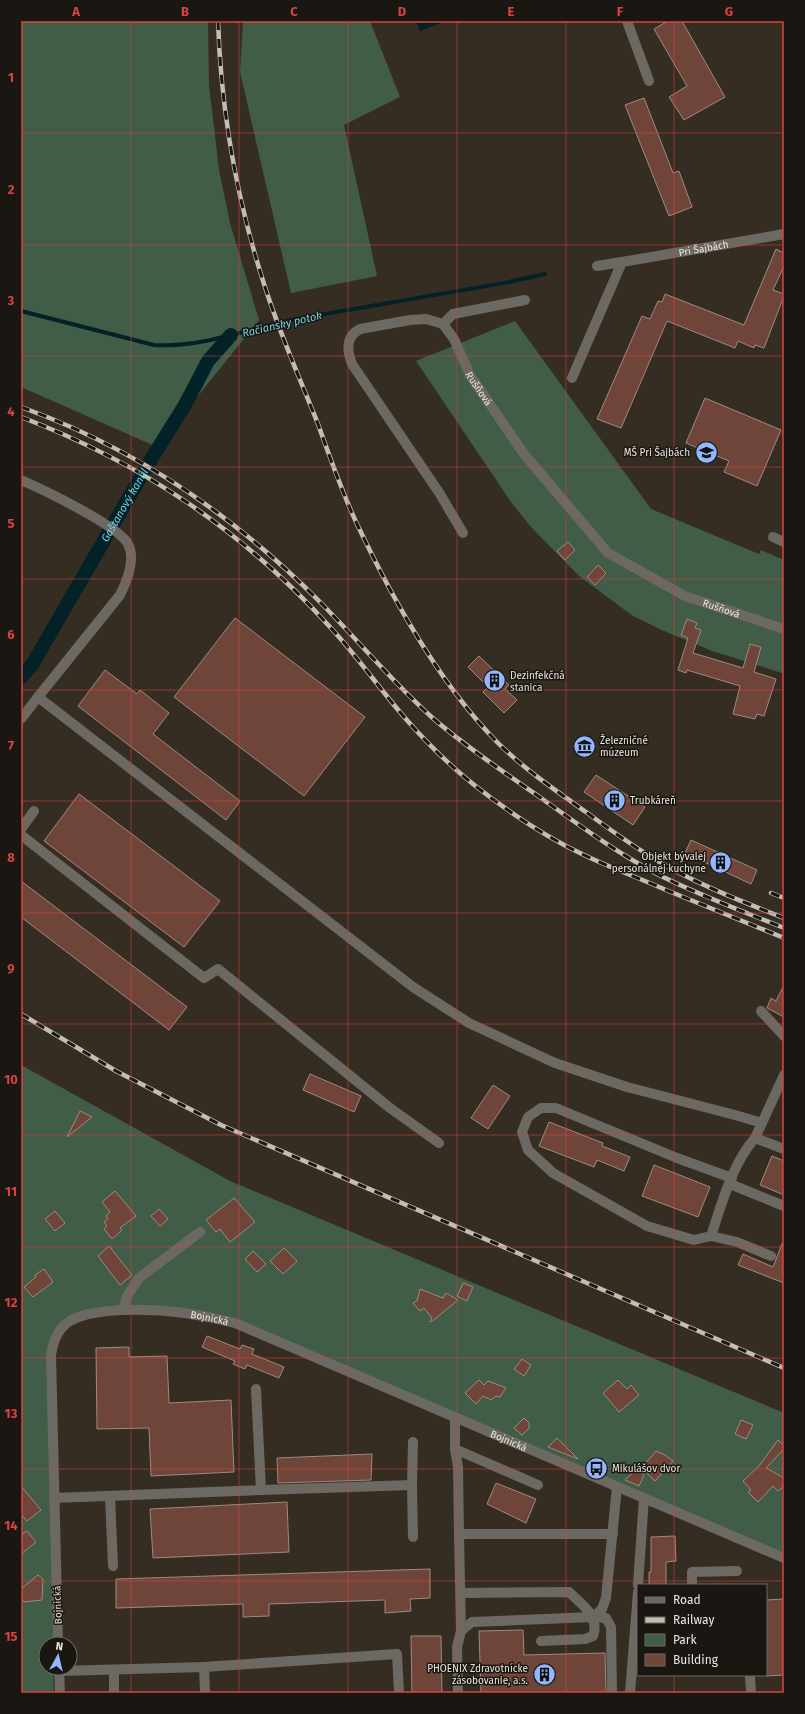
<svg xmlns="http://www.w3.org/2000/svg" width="805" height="1714" font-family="'Fira Sans',sans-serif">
	<rect width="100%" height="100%" fill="#362d22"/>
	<path fill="#415c47" d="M21,21h187l1,64 10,85 11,53 29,97 -102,127 -136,-60z
		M243,21h127l30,76 -56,28 33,151 -86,17 -51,-221z
		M515,321l136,188 108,45 2,-4 23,10v107l-2,6 -70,-22 -50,-21 -29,-14 -54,-40 -49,-50 -19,-24 -95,-141z
		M21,1065l209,116 554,232v145l-577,-246 -128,1 -30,40 4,291h-7v24h7l1,25h-33z"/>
	<path fill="#022227" d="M416,21h30l-26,10z"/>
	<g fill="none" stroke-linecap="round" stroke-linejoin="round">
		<path stroke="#022227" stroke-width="4" d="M21,311l133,34c48,3 95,-17 142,-26l208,-36 41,-9"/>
		<path stroke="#022227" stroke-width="14" id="s1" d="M21,677l11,-12 118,-204 35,-56 23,-44 23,-26"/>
	</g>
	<path fill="#704539" stroke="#9d8a85" d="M668,21h14l43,76 -41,23 -15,-23 18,-11 -33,-57z
		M644,98l29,75 6,-2 13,36 -23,9 -44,-111z
		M776,249l8,4v13l-11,24 11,4v2l-20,52 -9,-3 -1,3 -16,-7 -3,7 -68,-27 -46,107 -24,-9 45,-103 8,3 8,-18 4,1 3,-8 79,31z
		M705,398l76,32 -24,56 -33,-14 5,-11 -43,-18z
		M568,542l7,8 -10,10 -8,-9z
		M598,565l8,8 -11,12 -8,-8z
		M235,618l130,99 -61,79 -130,-99z
		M687,619l10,4 -2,5 6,2 -8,23 50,15 7,-24 11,3 -7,25 22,7 -12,37 -7,-2 -2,5 -22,-5 7,-28 -53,-16 -1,3 -8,-3 10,-32 -7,-3z
		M479,656l30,29 -4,4 12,11 -13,13 -21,-21 5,-5 -20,-20z
		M105,670l32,24 3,-4 29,23 -16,21 87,67 -14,19 -148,-114z
		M596,775l49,32 -12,18 -49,-33z
		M79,794l141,107 -36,46 -140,-106z
		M691,840l66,30 -6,14 -66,-31z
		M21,881l166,126 -18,23 -148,-113z
		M784,985v32l-17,-9 4,-10 5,3z
		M310,1074l51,22 -7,16 -51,-22z
		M493,1085l17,11 -22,33 -17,-11z
		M80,1111l12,6 -25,20z
		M549,1122l54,21 -1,3 28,11 -6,14 -27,-11 -3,7 -55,-21z
		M772,1156l12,5v34l-24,-10z
		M654,1165l56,22 -12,30 -56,-21z
		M115,1191l21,25 -16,12 2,2 -10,9 -8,-10 3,-3 -3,-4 4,-3 -2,-3 4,-4 -8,-10z
		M234,1198l21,24 -25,20 -10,-13 -4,3 -10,-12z
		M159,1209l9,10 -8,7 -9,-10z
		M55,1211l10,12 -10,8 -10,-12z
		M784,1239v44l-46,-18 5,-11 30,13z
		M109,1246l23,29 -12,10 -22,-29z
		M284,1248l13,13 -14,13 -13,-13z
		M253,1251l13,13 -9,8 -12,-13z
		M44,1269l9,13 -20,15 -9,-10 12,-10 -1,-2z
		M463,1283l10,4 -6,14 -10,-5z
		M420,1289l23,9 3,-5 12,7 -27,22 -1,-1 2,-3 -8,-10 -4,3 -7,-8 4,-2z
		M207,1336l33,13 2,-4 12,4 -2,5 32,13 -5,11 -32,-13 -2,4 -12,-5 2,-3 -33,-14z
		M129,1347v10l38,-1 2,47 62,-3 3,72 -83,4 -2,-48 -52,1 -1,-81z
		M522,1359l9,6 -7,11 -10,-7z
		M479,1380l5,5 4,-4 18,7 -6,9 -4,-1 -5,4 -8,-4 -7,8 -11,-11z
		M618,1380l9,9 4,-4 8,10 -20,17 -16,-19z
		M524,1418l5,5v5l-7,7 -8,-7z
		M741,1420l12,5 -7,14 -11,-5z
		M557,1438l21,21 -30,-12z
		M778,1440l6,6v3l-18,19 18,10v8l-6,5 -5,-5 -15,16 -10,-10 3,-2 -8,-9 16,-15z
		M656,1451l9,4 8,6 -18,20 -13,-13z
		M372,1454l-1,26 -93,3 -1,-25z
		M637,1469l7,6 -5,11 -14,-6z
		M496,1483l40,16 -10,24 -39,-19z
		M21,1486l20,24 -14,11 -6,-7z
		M287,1502l2,50 -136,6 -3,-49z
		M27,1531l9,11 -15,12v-19z
		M675,1536l1,25 -10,1v23h-17v-13h2v-35z
		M430,1569v29l-20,1 1,12 -26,2v-13l-116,4v12l-26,1v-13l-127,4v-29z
		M38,1575l5,4 -1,21 -18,2 -3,-4v-9z
		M784,1599v76l-18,1v-76z
		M523,1630l1,25 81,-2 1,40h-125l-2,-62z
		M411,1636h30l1,57h-30z"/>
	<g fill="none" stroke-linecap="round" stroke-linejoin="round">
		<g stroke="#6c6963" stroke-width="10">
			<path d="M627,21l22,60"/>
			<path d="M597,266l25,-4"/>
			<path d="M443,324l10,-10 72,-14"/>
			<path id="s2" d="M572,378l50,-116 162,-28"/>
			<path d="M21,480c21,9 98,46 107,64 8,15 -1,37 -8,51l-82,102 375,290 56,36 86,40 72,24 108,28 27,8 22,-48"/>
			<path id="s3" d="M463,533l-23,-39 -88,-130c-5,-13 -7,-27 8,-35l50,-9 16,-1 17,5 11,15 16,36 54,79 84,99 77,43 99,33"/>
			<path d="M773,537l11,5"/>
			<path d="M21,719l17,-22"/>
			<path d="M21,829l13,-18"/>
			<path d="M21,835l183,143 14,-9 172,139 49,35"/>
			<path d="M761,1011l23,25"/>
			<path d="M762,1123l-7,15 29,11"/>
			<path d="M732,1178l-55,-20 -121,-50h-15l-13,9 -6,15 6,18 25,23 94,53 47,14 17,-4c11,-33 21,-72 44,-98"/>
			<path d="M730,1184l54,22"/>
			<path d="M711,1236l26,6 34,14"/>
			<path d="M123,1310l4,-14 12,-18 61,-46"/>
			<path d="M455,1418v31l83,36"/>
			<path d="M455,1449l3,18 1,67h154"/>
			<path d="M412,1485l1,-43"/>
			<path d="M261,1490l151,-5 1,52"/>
			<path d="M110,1496l3,70"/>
			<path d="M54,1498l207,-8 -5,-101"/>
			<path d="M459,1534l2,97"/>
			<path d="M638,1585l6,-87"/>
			<path d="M692,1585v-13l45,-1"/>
			<path d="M461,1593l108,-1c13,13 31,24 24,44l-8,3 -44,2"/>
			<path d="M593,1617l9,-8 4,-11 11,-111"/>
			<path id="s4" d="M58,1644l-7,-289c2,-13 7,-27 19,-34 11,-7 25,-8 38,-10 43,-4 85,1 127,12l549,235"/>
			<path d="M204,1667l193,-13 2,39"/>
			<path d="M59,1668l1,25"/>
			<path d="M114,1670v23"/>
			<path d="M59,1671l145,-4 1,26"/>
			<path d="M750,1675l1,18"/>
			<path d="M458,1693l-1,-46 4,-16 11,-9 121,-5 13,1 5,9 1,66"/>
			<path d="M630,1693l8,-101"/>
		</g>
		<defs>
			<path id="rail" d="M218,21c3,91 19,180 47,266 15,47 35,92 53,137 12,34 24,68 39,100 35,74 82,159 140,218 27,27 58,48 89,70 27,20 55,40 84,56 37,20 76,35 114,50
				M21,407c114,41 211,107 296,192 40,40 76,84 118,121 34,29 70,53 106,78 38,27 76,55 118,77 40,20 83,36 125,53
				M21,417c121,46 222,114 309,210 27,29 49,61 75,91 21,24 43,46 68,66 34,27 71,52 111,71 27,13 55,23 82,35 40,16 79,32 118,48
				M771,893l13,5
				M21,1014l95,57 105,54 563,243"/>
		</defs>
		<use href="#rail" stroke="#c3bdb4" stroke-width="4.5"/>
		<use href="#rail" stroke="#1a1611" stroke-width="3" stroke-dasharray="9" stroke-linecap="butt"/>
	</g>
	<path fill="none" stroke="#d94443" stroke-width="1" stroke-opacity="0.55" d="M131,21v1672M239,21v1672M348,21v1672M457,21v1672M566,21v1672M674,21v1564M21,133h763M21,245h763M21,356h763M21,467h763M21,579h763M21,690h763M21,801h763M21,913h763M21,1024h763M21,1135h763M21,1247h763M21,1358h763M21,1469h763M21,1581h763M674,1675v18"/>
	<defs>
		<symbol id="school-disc" viewBox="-11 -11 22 22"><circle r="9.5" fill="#92b7fd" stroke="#1a1611"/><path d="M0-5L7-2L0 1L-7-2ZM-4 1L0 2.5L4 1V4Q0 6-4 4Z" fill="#111"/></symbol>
		<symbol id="building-disc" viewBox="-11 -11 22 22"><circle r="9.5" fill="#92b7fd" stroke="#1a1611"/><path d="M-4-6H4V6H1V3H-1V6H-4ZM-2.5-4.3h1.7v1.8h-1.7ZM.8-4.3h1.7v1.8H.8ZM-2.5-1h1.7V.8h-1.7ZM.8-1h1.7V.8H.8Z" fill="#111"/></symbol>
		<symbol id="museum-disc" viewBox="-11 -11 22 22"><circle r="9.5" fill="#92b7fd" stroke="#1a1611"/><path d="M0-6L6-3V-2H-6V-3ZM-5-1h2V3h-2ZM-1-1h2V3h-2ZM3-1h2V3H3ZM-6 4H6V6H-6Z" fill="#111"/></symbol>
		<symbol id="bus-disc" viewBox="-11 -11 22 22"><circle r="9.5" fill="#92b7fd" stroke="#1a1611"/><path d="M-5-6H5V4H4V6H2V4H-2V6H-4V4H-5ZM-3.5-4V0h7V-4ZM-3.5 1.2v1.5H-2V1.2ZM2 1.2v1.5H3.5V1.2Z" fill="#111"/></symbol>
	</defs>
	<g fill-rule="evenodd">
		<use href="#school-disc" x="694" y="440" width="25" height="25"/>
		<use href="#building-disc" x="482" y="668" width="25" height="25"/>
		<use href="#museum-disc" x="572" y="734" width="25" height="25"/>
		<use href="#building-disc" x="602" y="788" width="25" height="25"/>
		<use href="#building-disc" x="708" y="850" width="25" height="25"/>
		<use href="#bus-disc" x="584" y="1456" width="25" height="25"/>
		<use href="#building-disc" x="532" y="1662" width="25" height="25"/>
	</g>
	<g text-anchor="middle" stroke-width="3" stroke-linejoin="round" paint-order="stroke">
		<g font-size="10" fill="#ebe6de" stroke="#1a1611">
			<text dy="4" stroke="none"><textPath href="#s2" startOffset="209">Pri Šajbách</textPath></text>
			<text dy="4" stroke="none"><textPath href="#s3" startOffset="401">Rušňová</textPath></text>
			<text dy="4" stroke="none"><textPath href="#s3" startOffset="737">Rušňová</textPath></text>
			<text dy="4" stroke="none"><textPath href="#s4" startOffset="471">Bojnická</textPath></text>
			<text dy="4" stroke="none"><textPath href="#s4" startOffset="795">Bojnická</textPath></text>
			<text transform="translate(57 1605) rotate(-92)" y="4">Bojnická</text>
		</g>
		<g font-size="10" fill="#ebe6de" stroke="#1a1611" text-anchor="start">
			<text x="690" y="456" text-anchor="end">MŠ Pri Šajbách</text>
			<text x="510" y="679">Dezinfekčná<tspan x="510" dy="12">stanica</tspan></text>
			<text x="600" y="744">Železničné<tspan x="600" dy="12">múzeum</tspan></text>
			<text x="630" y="804">Trubkáreň</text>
			<text x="706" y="860" text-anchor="end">Objekt bývalej<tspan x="706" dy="12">personálnej kuchyne</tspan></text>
			<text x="612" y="1472">Mikulášov dvor</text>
			<text x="528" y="1672" text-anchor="end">PHOENIX Zdravotnícke<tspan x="528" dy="12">zásobovanie, a.s.</tspan></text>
		</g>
		<g font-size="11" font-style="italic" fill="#73d2e3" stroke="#1a1611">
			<text transform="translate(282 324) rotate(-13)" y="4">Račiansky potok</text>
			<text dy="4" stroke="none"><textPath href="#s1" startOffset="201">Gaštanový kanál</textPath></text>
		</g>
	</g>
	<rect width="805" height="1714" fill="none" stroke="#1a1611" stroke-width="44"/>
	<rect x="637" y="1584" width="130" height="92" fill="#1a1611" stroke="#6e6963"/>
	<rect x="645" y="1597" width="20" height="6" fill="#6c6963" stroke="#6e6963"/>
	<text x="673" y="1604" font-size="12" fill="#ebe6de">Road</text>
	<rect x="645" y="1617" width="20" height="6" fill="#c3bdb4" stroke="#6e6963"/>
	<text x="673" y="1624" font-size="12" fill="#ebe6de">Railway</text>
	<rect x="645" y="1634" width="20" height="12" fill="#415c47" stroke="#6e6963"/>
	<text x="673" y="1644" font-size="12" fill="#ebe6de">Park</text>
	<rect x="645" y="1654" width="20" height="12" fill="#704539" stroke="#6e6963"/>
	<text x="673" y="1664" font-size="12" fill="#ebe6de">Building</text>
	<g transform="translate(58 1656) rotate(8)"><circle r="19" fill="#1a1611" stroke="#6e6963"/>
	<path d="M0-3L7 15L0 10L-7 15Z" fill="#92b7fd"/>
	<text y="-6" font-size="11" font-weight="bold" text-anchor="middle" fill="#ebe6de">N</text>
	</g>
	<rect x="22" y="22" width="761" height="1670" fill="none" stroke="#d94443" stroke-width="1.5"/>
	<g font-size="13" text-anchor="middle" font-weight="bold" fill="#d94443">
		<text x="76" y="16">A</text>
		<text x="185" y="16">B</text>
		<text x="294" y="16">C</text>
		<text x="402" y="16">D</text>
		<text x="511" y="16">E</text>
		<text x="620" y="16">F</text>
		<text x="729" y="16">G</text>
		<text x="11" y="82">1</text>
		<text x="11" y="194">2</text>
		<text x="11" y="305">3</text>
		<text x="11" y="416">4</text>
		<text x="11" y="528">5</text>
		<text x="11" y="639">6</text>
		<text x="11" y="750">7</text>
		<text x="11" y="862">8</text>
		<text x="11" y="973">9</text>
		<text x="11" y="1084">10</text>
		<text x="11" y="1196">11</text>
		<text x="11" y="1307">12</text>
		<text x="11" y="1418">13</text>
		<text x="11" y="1530">14</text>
		<text x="11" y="1641">15</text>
	</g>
</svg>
